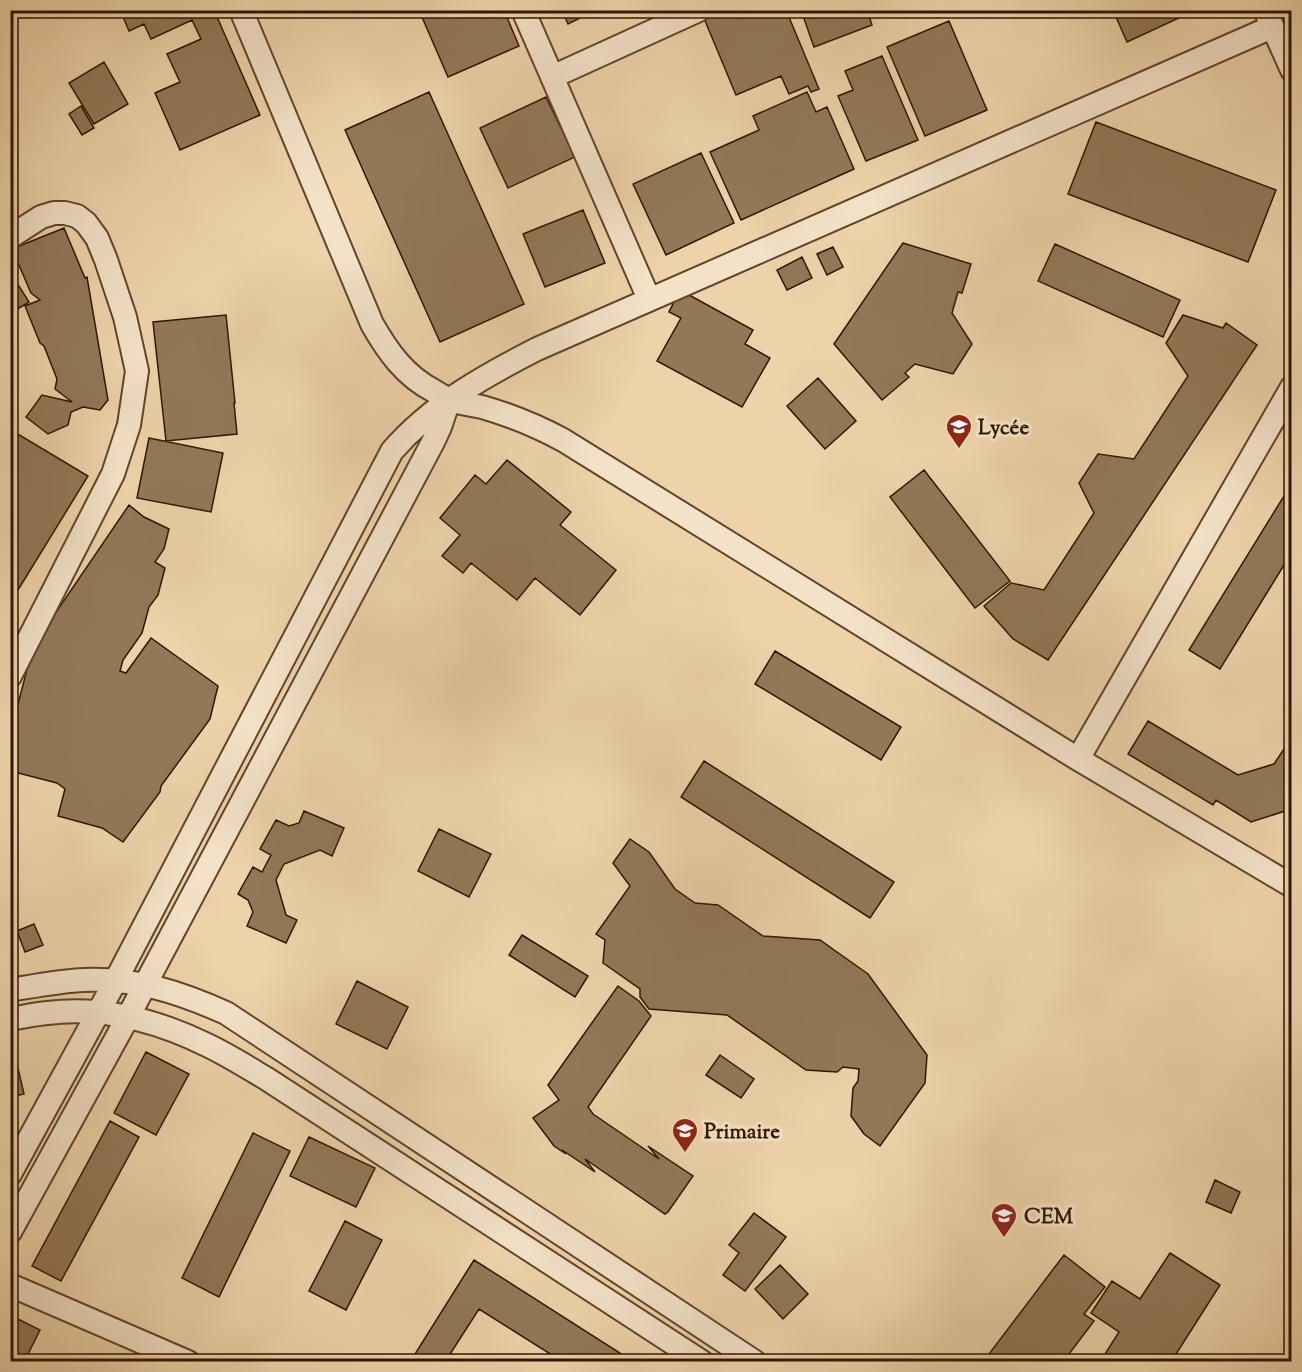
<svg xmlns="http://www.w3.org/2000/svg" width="1302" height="1372" font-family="'Sorts Mill Goudy',serif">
	<rect width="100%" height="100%" fill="#eed3aa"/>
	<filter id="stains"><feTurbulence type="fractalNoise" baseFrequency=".00333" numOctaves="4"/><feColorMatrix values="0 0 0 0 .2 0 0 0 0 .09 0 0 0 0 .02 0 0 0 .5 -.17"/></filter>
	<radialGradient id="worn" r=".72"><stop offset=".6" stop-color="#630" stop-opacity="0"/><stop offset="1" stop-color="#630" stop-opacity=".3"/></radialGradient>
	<path fill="#937858" stroke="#301500" stroke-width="1.5" d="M122,10h92l46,105 -80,35 -25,-57 25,-11 -13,-28 34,-15 -9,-19 -41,19 -7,-15 -15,7 -8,-19z
		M425,10h79l15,36 -71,31 -26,-60 5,-3z
		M562,10h34l-28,14z
		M717,10h69l33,79 -8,3 -3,-6 -19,8 -8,-18 -45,19 -33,-79z
		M801,10h66l5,15 -58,22z
		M1113,10h83l-69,32z
		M949,21l38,89 -62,26 -38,-89z
		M882,56l36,84 -52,21 -28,-65 15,-6 -8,-19z
		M104,62l24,42 -34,20 -25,-41z
		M429,92l95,212 -84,38 -95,-212z
		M807,92l9,20 11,-5 27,62 -113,51 -31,-68 49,-22 -6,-14z
		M546,97l29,60 -67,31 -28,-60z
		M81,106l13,22 -12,7 -13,-21z
		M1096,122l180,68 -28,72 -180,-68z
		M701,153l33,70 -68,32 -33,-71z
		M583,210l22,53 -60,24 -22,-53z
		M64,228l21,50 2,-1 21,123 -8,10 -17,-3 -12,5 -3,13 -20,9 -22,-17 16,-22 30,7 -17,-13 2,-10 -13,-33 -4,-3 -15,-37 15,-6 -9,-7 -19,-44z
		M903,243l68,21 -9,29 -4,-1 -6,21 20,31 -19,30 -38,-10 -10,9 4,4 -27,23 -48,-56z
		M1055,244l125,56 -17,37 -125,-56z
		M833,247l10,20 -16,8 -10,-21z
		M802,257l10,21 -25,12 -10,-20z
		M10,272l19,30 -18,11 -1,-1z
		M680,290l73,40 -8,14 25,14 -28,49 -85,-46 24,-43 -12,-6z
		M226,315l9,88h-1l3,31 -71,7 -13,-119z
		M1183,315l40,13 3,-5 31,22 -209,315 -35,-21 -29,-33 27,-23 33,7 50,-77 -15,-30 19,-29 36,5 54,-83 -22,-33z
		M818,378l38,43 -31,28 -38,-43z
		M16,433l72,43 -78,127v-161z
		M149,438l74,15 -12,59 -74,-14z
		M507,460l64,52 -11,13 56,45 -36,45 -45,-37 -18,22 -46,-37 -8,10 -21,-17 18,-21 -20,-17 35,-43 11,9z
		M924,470l86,111 -35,27 -85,-111z
		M1292,483v69l-72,117 -31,-19z
		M129,505l15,12 25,12 -5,20 -9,13 10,6 -7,27 -9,12 -7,26 -19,27 -3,11 6,2 25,-35 67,48 -8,33 -49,67 -1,6 -37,50 -21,-14 -44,-12 7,-27 -8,-6 -47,-12v-51l6,-8 17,-66z
		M775,651l126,76 -20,33 -126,-76z
		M1148,721l90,54 36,-11 18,-27v62l-7,12 -34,11 -35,-22 -3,5 -85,-51z
		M704,761l190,121 -24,36 -189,-121z
		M304,811l40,17 -12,28 -12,-6 -36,14 -8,16 10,35 11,5 -11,23 -39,-17 6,-14 -5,-12 -10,-6 15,-27 9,5 9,-17 -11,-6 16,-29 13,6 10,-3z
		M439,829l52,25 -22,43 -51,-26z
		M630,839l19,13 26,37 20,14 23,2 45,31 57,4 48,34 59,81 -2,28 -45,63 -16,-12 -13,-18 2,-28 5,-7 1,-12 -16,-2 -6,5 -31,-2 -79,-55 -78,-6 -9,-12v-8l-37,-26 2,-23 -9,-6 34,-48 -17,-23z
		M34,924l9,21 -18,7 -8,-21z
		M522,935l66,41 -13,21 -66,-42z
		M357,981l51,26 -21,42 -51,-25z
		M618,986l21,15 12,15 -63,91 5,7 66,45 -11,-13 45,30 -25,36 -3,2 -80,-55 10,13 -33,-22 4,4 -12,-8 -21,-28 26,-18 -11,-15z
		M10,1034l14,60 -14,3z
		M146,1052l43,22 -33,61 -42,-22z
		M720,1055l34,24 -13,19 -35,-23z
		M110,1121l29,16 -78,144 -29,-15z
		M253,1133l37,18 -71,146 -37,-19z
		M309,1137l66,31 -19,39 -66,-31z
		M1215,1180l25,12 -9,21 -25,-11z
		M754,1213l32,24 -41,54 -22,-16 16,-22 -10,-8z
		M345,1221l37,19 -36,70 -37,-19z
		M1170,1253l50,32 -49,77h-71l19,-30 -28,-19 21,-32 28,18z
		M1064,1255l41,32 -21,27 10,7 -31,41h-80z
		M474,1260l160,102h-71l-84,-53 -34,53h-35z
		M780,1265l28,29 -25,25 -28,-30z
		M10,1315l30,15 -16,32h-14z
		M1292,1345v17h-12z"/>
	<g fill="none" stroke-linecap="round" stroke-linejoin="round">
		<defs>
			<path id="street" d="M241,10l131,314c16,28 33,52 62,67 5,3 11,7 16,9 10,3 21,5 32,7 28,8 55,19 81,33l515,319 214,127
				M523,10l126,289
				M1265,10l27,60
				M552,77l147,-67
				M10,237l31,-20 13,-4h11l12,3 9,7 11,15 9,22 19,57 12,54 -8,54 -16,49 -103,202
				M1078,759l214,-372
				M10,990c25,-4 49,-9 74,-10 52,-2 95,12 142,33l529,349
				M10,1019c13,-2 25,-5 37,-6 55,-7 111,8 160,32 21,10 40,22 60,34l435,283
				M10,1174l106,-194 276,-529c40,-46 92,-75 145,-102l735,-322
				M10,1232l118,-215 305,-575 7,-15 9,-27
				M10,1285l178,77"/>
		</defs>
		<use href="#street" stroke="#60442a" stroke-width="26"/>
		<use href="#street" stroke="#f4e2c8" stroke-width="22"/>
	</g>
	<defs>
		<symbol id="school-pin" viewBox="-11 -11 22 30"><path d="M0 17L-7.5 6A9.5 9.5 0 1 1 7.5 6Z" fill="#8f2418" stroke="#f4e2c8"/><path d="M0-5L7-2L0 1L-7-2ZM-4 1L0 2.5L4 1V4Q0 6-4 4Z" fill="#fff"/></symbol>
	</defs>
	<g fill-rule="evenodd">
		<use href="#school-pin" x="944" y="412" width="30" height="40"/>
		<use href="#school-pin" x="670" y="1116" width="30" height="40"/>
		<use href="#school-pin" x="989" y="1201" width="30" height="40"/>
	</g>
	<g text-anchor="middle" stroke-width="6" stroke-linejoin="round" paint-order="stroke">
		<g font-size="21" font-weight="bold" fill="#301500" stroke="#f4e2c8" text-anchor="start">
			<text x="978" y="434">Lycée</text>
			<text x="704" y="1138">Primaire</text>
			<text x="1024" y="1223">CEM</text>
		</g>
	</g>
	<rect width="1302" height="1372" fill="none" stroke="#eed3aa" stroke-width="36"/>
	<rect x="12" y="12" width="1278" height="1348" fill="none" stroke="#301500" stroke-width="3"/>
	<rect x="18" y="18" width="1266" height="1336" fill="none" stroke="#301500" stroke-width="1.5"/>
	<rect width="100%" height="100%" filter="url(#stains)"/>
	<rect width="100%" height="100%" fill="url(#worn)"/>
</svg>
